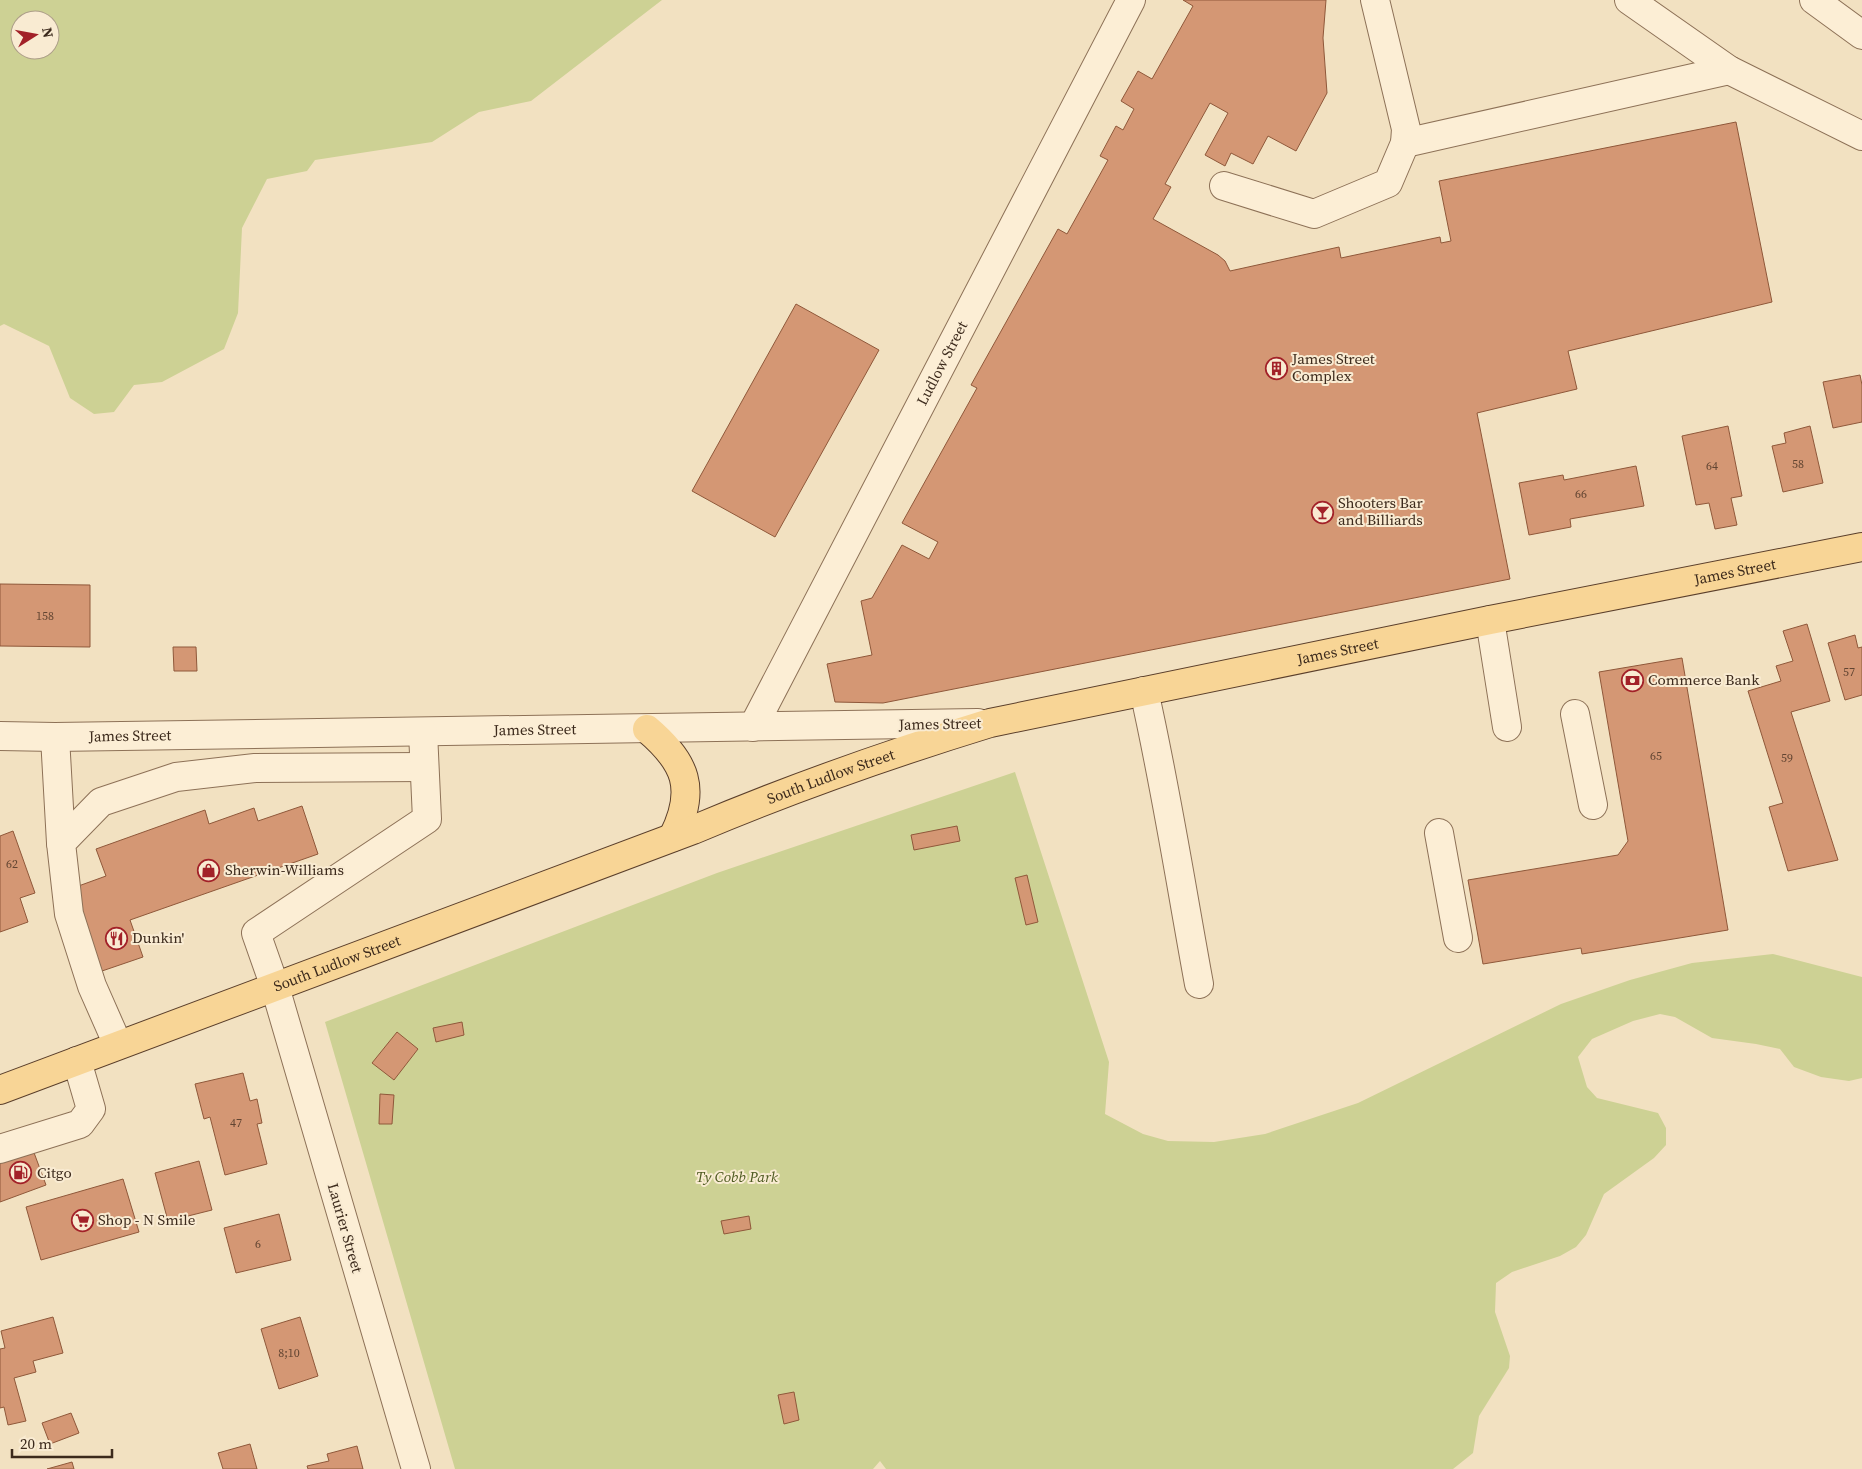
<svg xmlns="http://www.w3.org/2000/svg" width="1862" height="1469" font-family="'Source Serif 4',serif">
	<rect width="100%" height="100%" fill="#f2e1c1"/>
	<path fill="#cdd194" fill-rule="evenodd" d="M0,0h662l-131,101 -52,11 -47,30 -117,18 -8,11 -40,8 -25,49 -4,85 -14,36 -62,33 -28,3 -20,27 -20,2 -24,-16 -21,-52 -45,-22 -4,2zM20,20h30v30h-30z
		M1015,772l94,290 -4,52 38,20 25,7 46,1 51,-8 93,-31 203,-99 69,-24 62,-17 81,-9 89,23v101l-13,3 -28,-4 -27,-10 -14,-18 -24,-5 -44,-6 -37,-21 -15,-3 -27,7 -41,18 -14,18 9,30 10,11 61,15 8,15v17l-12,13 -50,36 -18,41 -10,12 -16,9 -48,16 -16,11 -1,29 15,44 -1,12 -30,48 -6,37 -20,16h-567l-6,-8 -7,8h-418l-130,-447 392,-149z"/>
	<path fill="#d49774" stroke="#8f583a" d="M1183,0h143l-3,38 4,55 -31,58 -28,-15 -15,28 -22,-11 -6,13 -20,-11 23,-42 -18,-10 -45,81 6,3 -18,32 65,36 7,6 5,10 109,-24 2,11 99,-21 1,6 10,-2 -12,-60 297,-59 36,180 -204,49 9,38 -100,24 33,166 -627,124 -48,-1 -8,-38 45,-9 -11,-54 11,-3 30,-53 27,14 9,-17 -36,-19 75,-135 -6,-3 87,-156 9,5 41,-74 -8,-4 16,-30 7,4 11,-21 -13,-8 17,-30 14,8 41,-73z
		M796,304l83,46 -104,187 -83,-46z
		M1860,375l2,10v37l-29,6 -10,-46z
		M1728,426l14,70 -11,2 6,27 -22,4 -6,-26 -13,2 -14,-69z
		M1810,426l13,57 -40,9 -11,-46 14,-3 -2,-10z
		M1636,466l8,40 -74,13 1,8 -42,8 -10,-52 44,-8 1,5z
		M0,584l90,1v62l-90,-1z
		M1807,624l23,77 -39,11 47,148 -50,11 -19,-64 14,-4 -35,-112 33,-10 -5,-15 17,-5 -10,-30z
		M1855,635l3,13 4,-1v48l-17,5 -17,-57z
		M173,647h23l1,24h-23z
		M1682,658l46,272 -146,24 -1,-6 -98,16 -15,-84 150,-25 10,-14 -29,-169z
		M302,806l16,48 -188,66 13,37 -41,14 -29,-83 33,-12 -10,-27 109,-39 4,14 45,-16 4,13z
		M957,826l3,15 -46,9 -3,-15z
		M13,831l22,62 -15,5 8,24 -28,10v-96z
		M1027,875l11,47 -12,3 -11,-47z
		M462,1022l2,13 -28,7 -3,-14z
		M397,1032l21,17 -24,31 -22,-17z
		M243,1073l7,28 7,-2 5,24 -5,1 10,40 -42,11 -15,-58 -6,2 -9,-35z
		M380,1094l14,1 -2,29h-13z
		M33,1150l13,35 -46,17v-40z
		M199,1161l13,49 -44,11 -13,-48z
		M123,1179l16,53 -98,28 -15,-53z
		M279,1214l12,46 -55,13 -12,-45z
		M749,1216l2,13 -27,5 -3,-13z
		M53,1317l10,36 -30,8 3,11 -22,6 12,43 -18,4 -4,-18 -4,1v-59l5,-1 -4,-17z
		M300,1317l18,59 -39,13 -18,-60z
		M794,1392l5,28 -15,4 -6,-29z
		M71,1413l8,20 -29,11 -8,-21z
		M250,1444l7,25h-34l-5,-16z
		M357,1446l6,23h-55l-1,-3 22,-5 -2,-7z
		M72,1462l2,7h-27z"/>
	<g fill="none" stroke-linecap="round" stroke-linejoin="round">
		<defs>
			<g id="minor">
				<path d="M1629,0l100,70 133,66"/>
				<path d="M1814,0l48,35"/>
				<path d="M1405,143l324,-73"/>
				<path d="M1224,186l90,28 74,-31 17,-40 1,-14 -31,-129"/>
				<path d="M1490,620l17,107"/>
				<path d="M1144,691c22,97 37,195 55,293"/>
				<path d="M1575,714l18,91"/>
				<path id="s1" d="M753,727l378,-727"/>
				<path id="s2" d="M0,736l55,1 923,-14"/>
				<path d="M55,737l6,106"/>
				<path d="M1439,833l19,105"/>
				<path d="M118,1045l-26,-59 -23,-72 -8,-71 40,-41 75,-25 79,-9 169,-1"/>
				<path d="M0,1149l80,-25 11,-15 -14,-48"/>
				<path d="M416,1469l-141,-482 -19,-54 171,-114 -4,-87"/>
			</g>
			<g id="major">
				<path d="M647,729c39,33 50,60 26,108"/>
				<path id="s3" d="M0,1090l693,-260c97,-41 196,-76 297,-107l500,-103 372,-73"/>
			</g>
		</defs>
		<use href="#minor" stroke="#8d7157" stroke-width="30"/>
		<use href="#major" stroke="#5b3f2b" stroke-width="30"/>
		<use href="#minor" stroke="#fceed5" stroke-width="28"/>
		<use href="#major" stroke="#f8d596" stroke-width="28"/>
	</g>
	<defs>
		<symbol id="building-ring" viewBox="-11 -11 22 22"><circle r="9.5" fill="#f9ebd2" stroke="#a22128" stroke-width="1.5"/><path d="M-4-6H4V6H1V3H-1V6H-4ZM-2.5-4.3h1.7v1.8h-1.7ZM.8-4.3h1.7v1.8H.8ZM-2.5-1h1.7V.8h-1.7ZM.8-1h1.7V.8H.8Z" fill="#a22128"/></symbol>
		<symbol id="bar-ring" viewBox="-11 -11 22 22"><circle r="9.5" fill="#f9ebd2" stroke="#a22128" stroke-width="1.5"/><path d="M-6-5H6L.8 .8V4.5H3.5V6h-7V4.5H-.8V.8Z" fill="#a22128"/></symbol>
		<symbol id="bank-ring" viewBox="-11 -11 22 22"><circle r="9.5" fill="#f9ebd2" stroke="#a22128" stroke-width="1.5"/><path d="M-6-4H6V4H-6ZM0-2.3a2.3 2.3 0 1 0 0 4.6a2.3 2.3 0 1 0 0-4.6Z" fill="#a22128"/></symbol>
		<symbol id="shop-ring" viewBox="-11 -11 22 22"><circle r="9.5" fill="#f9ebd2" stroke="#a22128" stroke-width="1.5"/><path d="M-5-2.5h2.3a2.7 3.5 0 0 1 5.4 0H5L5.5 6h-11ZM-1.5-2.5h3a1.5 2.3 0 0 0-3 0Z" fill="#a22128"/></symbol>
		<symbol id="restaurant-ring" viewBox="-11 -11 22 22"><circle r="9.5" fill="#f9ebd2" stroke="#a22128" stroke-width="1.5"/><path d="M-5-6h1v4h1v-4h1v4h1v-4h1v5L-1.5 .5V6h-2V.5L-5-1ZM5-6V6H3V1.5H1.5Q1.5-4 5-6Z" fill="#a22128"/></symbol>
		<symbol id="fuel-ring" viewBox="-11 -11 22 22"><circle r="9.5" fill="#f9ebd2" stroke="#a22128" stroke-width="1.5"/><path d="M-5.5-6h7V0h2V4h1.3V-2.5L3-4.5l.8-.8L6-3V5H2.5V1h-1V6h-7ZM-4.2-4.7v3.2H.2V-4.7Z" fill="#a22128"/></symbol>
		<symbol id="supermarket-ring" viewBox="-11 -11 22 22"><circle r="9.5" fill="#f9ebd2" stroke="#a22128" stroke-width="1.5"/><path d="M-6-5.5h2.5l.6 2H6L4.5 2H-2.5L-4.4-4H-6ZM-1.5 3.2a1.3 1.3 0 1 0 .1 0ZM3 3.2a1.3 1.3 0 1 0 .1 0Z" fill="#a22128"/></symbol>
	</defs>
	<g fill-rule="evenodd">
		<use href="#building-ring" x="1264" y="356" width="25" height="25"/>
		<use href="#bar-ring" x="1310" y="500" width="25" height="25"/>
		<use href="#bank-ring" x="1620" y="668" width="25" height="25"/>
		<use href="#shop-ring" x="196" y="858" width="25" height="25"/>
		<use href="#restaurant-ring" x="104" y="926" width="25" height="25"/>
		<use href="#fuel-ring" x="8" y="1160" width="25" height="25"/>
		<use href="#supermarket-ring" x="70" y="1208" width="25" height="25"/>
	</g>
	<g text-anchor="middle" stroke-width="4" stroke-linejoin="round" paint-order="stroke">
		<g font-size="12" fill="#624532">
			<text x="1798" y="468">58</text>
			<text x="1712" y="470">64</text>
			<text x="1581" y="498">66</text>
			<text x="45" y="620">158</text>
			<text x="1849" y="676">57</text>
			<text x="1656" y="760">65</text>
			<text x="1787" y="762">59</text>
			<text x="12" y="868">62</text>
			<text x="236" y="1127">47</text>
			<text x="258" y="1248">6</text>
			<text x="289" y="1357">8;10</text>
		</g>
		<g font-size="15" fill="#3c2a1c" stroke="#f9ebd2" text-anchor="start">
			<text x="1292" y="364">James Street<tspan x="1292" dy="17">Complex</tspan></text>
			<text x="1338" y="508">Shooters Bar<tspan x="1338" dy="17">and Billiards</tspan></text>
			<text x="1648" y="685">Commerce Bank</text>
			<text x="225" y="875">Sherwin-Williams</text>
			<text x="132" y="943">Dunkin'</text>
			<text x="37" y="1178">Citgo</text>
			<text x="98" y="1225">Shop - N Smile</text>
		</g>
		<g font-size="15" fill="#3c2a1c" stroke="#f9ebd2">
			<text dy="5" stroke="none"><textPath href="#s1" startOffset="410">Ludlow Street</textPath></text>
			<text dy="5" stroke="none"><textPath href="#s3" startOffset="1816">James Street</textPath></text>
			<text dy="5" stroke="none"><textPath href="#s3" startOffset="1411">James Street</textPath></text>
			<text transform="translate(940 724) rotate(-1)" y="5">James Street</text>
			<text dy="5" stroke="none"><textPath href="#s2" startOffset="535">James Street</textPath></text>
			<text dy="5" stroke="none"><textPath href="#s2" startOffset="130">James Street</textPath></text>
			<text dy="5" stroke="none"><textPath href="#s3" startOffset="888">South Ludlow Street</textPath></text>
			<text dy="5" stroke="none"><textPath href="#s3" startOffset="360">South Ludlow Street</textPath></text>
			<text transform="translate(345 1228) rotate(74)" y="5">Laurier Street</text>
		</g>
		<g font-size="15" font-style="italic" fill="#4e5a21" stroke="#f9ebd2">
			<text x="737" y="1182">Ty Cobb Park</text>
		</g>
	</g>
	<g transform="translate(35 35) rotate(79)"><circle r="24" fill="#f9ebd2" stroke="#ad9e89"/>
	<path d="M0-4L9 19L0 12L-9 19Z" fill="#a22128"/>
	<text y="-8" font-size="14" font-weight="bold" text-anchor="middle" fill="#3c2a1c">N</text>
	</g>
	<path d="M12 1449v8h100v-8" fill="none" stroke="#3c2a1c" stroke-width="2.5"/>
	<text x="20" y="1449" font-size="15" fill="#3c2a1c" stroke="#f9ebd2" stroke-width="4" paint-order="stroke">20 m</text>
</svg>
